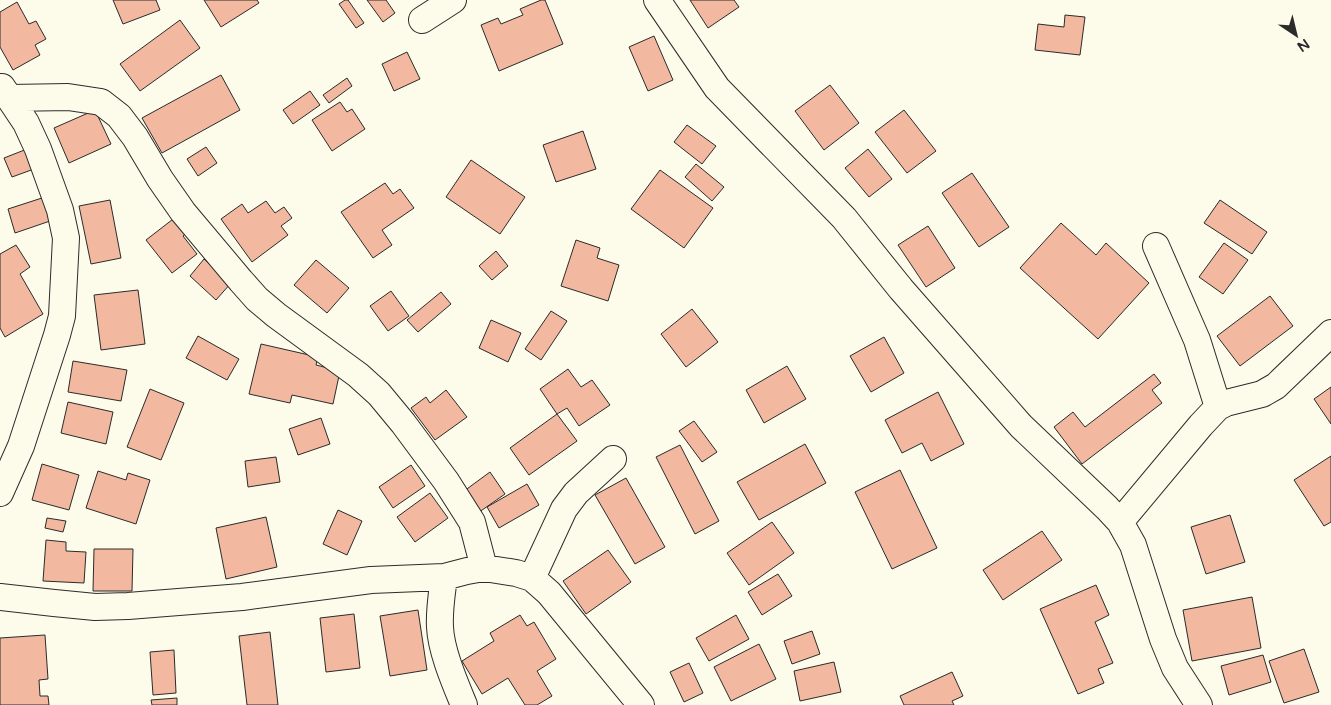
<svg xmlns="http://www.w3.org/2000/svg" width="1331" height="705" font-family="'Varela Round',sans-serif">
	<rect width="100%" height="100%" fill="#fdfbea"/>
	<path fill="#f2b8a0" stroke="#2b2b2b" d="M113,0h43l4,10 -37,14z
		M204,0h53l2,3 -38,24z
		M345,0h3l16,23 -8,5 -17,-24z
		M367,0h19l9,13 -12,9z
		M541,0h4l18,44 -64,27 -18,-46 17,-7 3,6 22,-9 -3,-6z
		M690,0h44l5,7 -31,21z
		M17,2l12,22 7,-3 10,18 -11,6 5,10 -27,15 -13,-23v-35z
		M1065,15l20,2 -5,38 -45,-5 3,-26 26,3z
		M180,20l20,28 -60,43 -20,-27z
		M654,36l19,44 -25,11 -19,-44z
		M407,52l13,27 -26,12 -12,-27z
		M221,75l19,35 -78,43 -20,-35z
		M347,78l5,8 -23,17 -6,-8z
		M830,85l29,38 -35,27 -29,-39z
		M310,91l10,14 -27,19 -10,-14z
		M340,102l7,10 5,-3 13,20 -33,22 -20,-31z
		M95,110l16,34 -42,19 -15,-35z
		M904,110l32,41 -29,22 -32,-41z
		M687,125l29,21 -14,18 -28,-22z
		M583,131l13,38 -40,13 -13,-37z
		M206,147l11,16 -19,13 -11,-17z
		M27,149l7,20 -22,8 -8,-19z
		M868,149l24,30 -23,18 -24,-29z
		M471,160l54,37 -25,37 -54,-37z
		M696,164l28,23 -12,14 -27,-24z
		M660,170l53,38 -29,40 -53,-39z
		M972,173l37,54 -30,20 -37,-54z
		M385,183l8,11 7,-5 14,19 -32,22 10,15 -19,13 -32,-46z
		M45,197l8,23 -38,13 -7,-24z
		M110,200l11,58 -30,6 -12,-58z
		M1220,200l47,32 -15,22 -48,-31z
		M266,201l9,12 9,-6 8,11 -11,8 7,9 -36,27 -31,-43 21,-15 6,9z
		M177,216l12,15 -6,5 14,18 -25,19 -26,-33z
		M1061,223l35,32 10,-12 43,40 -51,56 -78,-71z
		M928,226l27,42 -29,19 -28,-42z
		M576,240l24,8 -3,10 22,7 -11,36 -47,-15z
		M1224,243l24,17 -25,34 -24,-17z
		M16,245l14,22 -10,7 23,40 -38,23 -5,-9v-74z
		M496,251l12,15 -16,14 -13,-14z
		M204,259l27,24 -15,17 -26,-24z
		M316,260l33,28 -22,25 -33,-28z
		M138,290l7,54 -44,6 -7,-55z
		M391,291l18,25 -21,15 -18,-25z
		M441,292l10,12 -33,28 -11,-12z
		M1270,296l23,30 -53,40 -23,-30z
		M692,309l26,33 -32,25 -25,-33z
		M551,311l16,10 -26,39 -16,-11z
		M491,320l30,13 -13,29 -29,-14z
		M198,336l41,23 -12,21 -41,-22z
		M884,337l20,36 -33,19 -21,-36z
		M261,344l57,13 -2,8 24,6 -7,33 -41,-9 -2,8 -41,-9z
		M73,361l54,9 -6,31 -53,-9z
		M787,366l19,33 -42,24 -18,-33z
		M568,369l13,18 11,-7 18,25 -31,21 -12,-18 -10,6 -17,-25z
		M1154,374l7,9 -9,7 10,13 -80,61 -28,-37 19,-15 12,15z
		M1331,387v37l-17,-25z
		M150,389l34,14 -23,57 -34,-13z
		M446,390l21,27 -32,23 -24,-32 15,-11 4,6z
		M938,392l26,52 -33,17 -9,-18 -20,10 -17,-33z
		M68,402l45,10 -7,32 -45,-11z
		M557,414l20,27 -48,34 -19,-27z
		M321,418l9,26 -32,11 -9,-26z
		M694,421l23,31 -15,10 -23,-31z
		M805,444l21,39 -67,37 -22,-38z
		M680,445l39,76 -24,13 -39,-77z
		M1331,456v66l-7,4 -30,-46z
		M276,457l4,25 -32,5 -3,-26z
		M42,464l37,11 -10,35 -37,-10z
		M411,465l14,21 -32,22 -14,-21z
		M900,470l37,78 -45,21 -37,-77z
		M98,471l28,9 2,-7 22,7 -14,44 -50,-16z
		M490,472l15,22 -30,21 -15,-21z
		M626,478l39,69 -30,17 -40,-69z
		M527,484l12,21 -40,23 -12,-21z
		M430,493l18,25 -33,24 -18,-25z
		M338,510l24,11 -15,34 -24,-11z
		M1230,515l15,47 -39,12 -15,-47z
		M266,517l11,50 -51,12 -10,-51z
		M47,518l19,3 -3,11 -18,-4z
		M772,522l22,31 -45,32 -22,-32z
		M1042,531l20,29 -59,40 -20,-30z
		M46,540l20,2v9l20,1 -2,31 -41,-2z
		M94,549h39l-1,42h-39z
		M608,550l23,32 -45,32 -23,-33z
		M778,574l14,22 -30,19 -14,-23z
		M1096,585l13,30 -14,7 18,41 -15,6 6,14 -26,11 -38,-85z
		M1252,597l9,51 -69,13 -9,-51z
		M418,610l9,60 -37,6 -10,-60z
		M354,614l6,54 -34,4 -6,-54z
		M520,615l7,11 7,-4 22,37 -19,12 15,25 -15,9h-12l-17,-27 -26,16 -20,-33 32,-20 -4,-8z
		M736,615l13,24 -40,22 -13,-23z
		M812,631l8,23 -28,10 -8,-23z
		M270,632l8,73h-31l-8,-69z
		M45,635l3,44 -9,1 1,16h8l1,9h-49v-67z
		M759,644l17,35 -45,22 -17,-34z
		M1304,649l15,43 -35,11 -15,-42z
		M174,650l2,43 -23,2 -3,-43z
		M1263,655l8,27 -42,13 -8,-29z
		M834,662l7,30 -41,9 -6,-30z
		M689,663l14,30 -19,9 -14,-30z
		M952,672l11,24 -11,5 2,4h-50l-4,-9z
		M177,698v7h-25l-1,-5z"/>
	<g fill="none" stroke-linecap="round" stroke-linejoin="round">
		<defs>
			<path id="street" d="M657,0l60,88 127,130 57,71 120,137 86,82 13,14 13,23 30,94 12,29 24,37
				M422,20l31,-20
				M10,98l58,-1 33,5 18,14 16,21 25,42 23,33 58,69 16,18 19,16 82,60 21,19 24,29 43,58 26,41 12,46
				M1156,246l41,94 21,67
				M0,493l21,-47 36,-111 5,-19 4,-78 -6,-28 -22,-61 -12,-26 -24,-36
				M1120,522l81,-97 17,-18 8,-4 36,-9 14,-8 55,-53
				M444,577c-2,16 -5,33 -4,50 1,24 15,56 24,78
				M532,578l32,-69 12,-16 37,-34
				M0,597l54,6 41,4 33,-1 114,-9 129,-17 73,-3 23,-6 17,-3 32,5 16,5 17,15 92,112"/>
		</defs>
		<use href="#street" stroke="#2b2b2b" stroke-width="28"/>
		<use href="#street" stroke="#fdfbea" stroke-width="26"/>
	</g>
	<g transform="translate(1296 35) rotate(145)" stroke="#fdfbea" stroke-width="4" paint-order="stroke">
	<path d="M0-4L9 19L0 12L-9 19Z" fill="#2b2b2b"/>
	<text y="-8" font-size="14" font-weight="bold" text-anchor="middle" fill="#2b2b2b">N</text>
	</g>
</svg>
